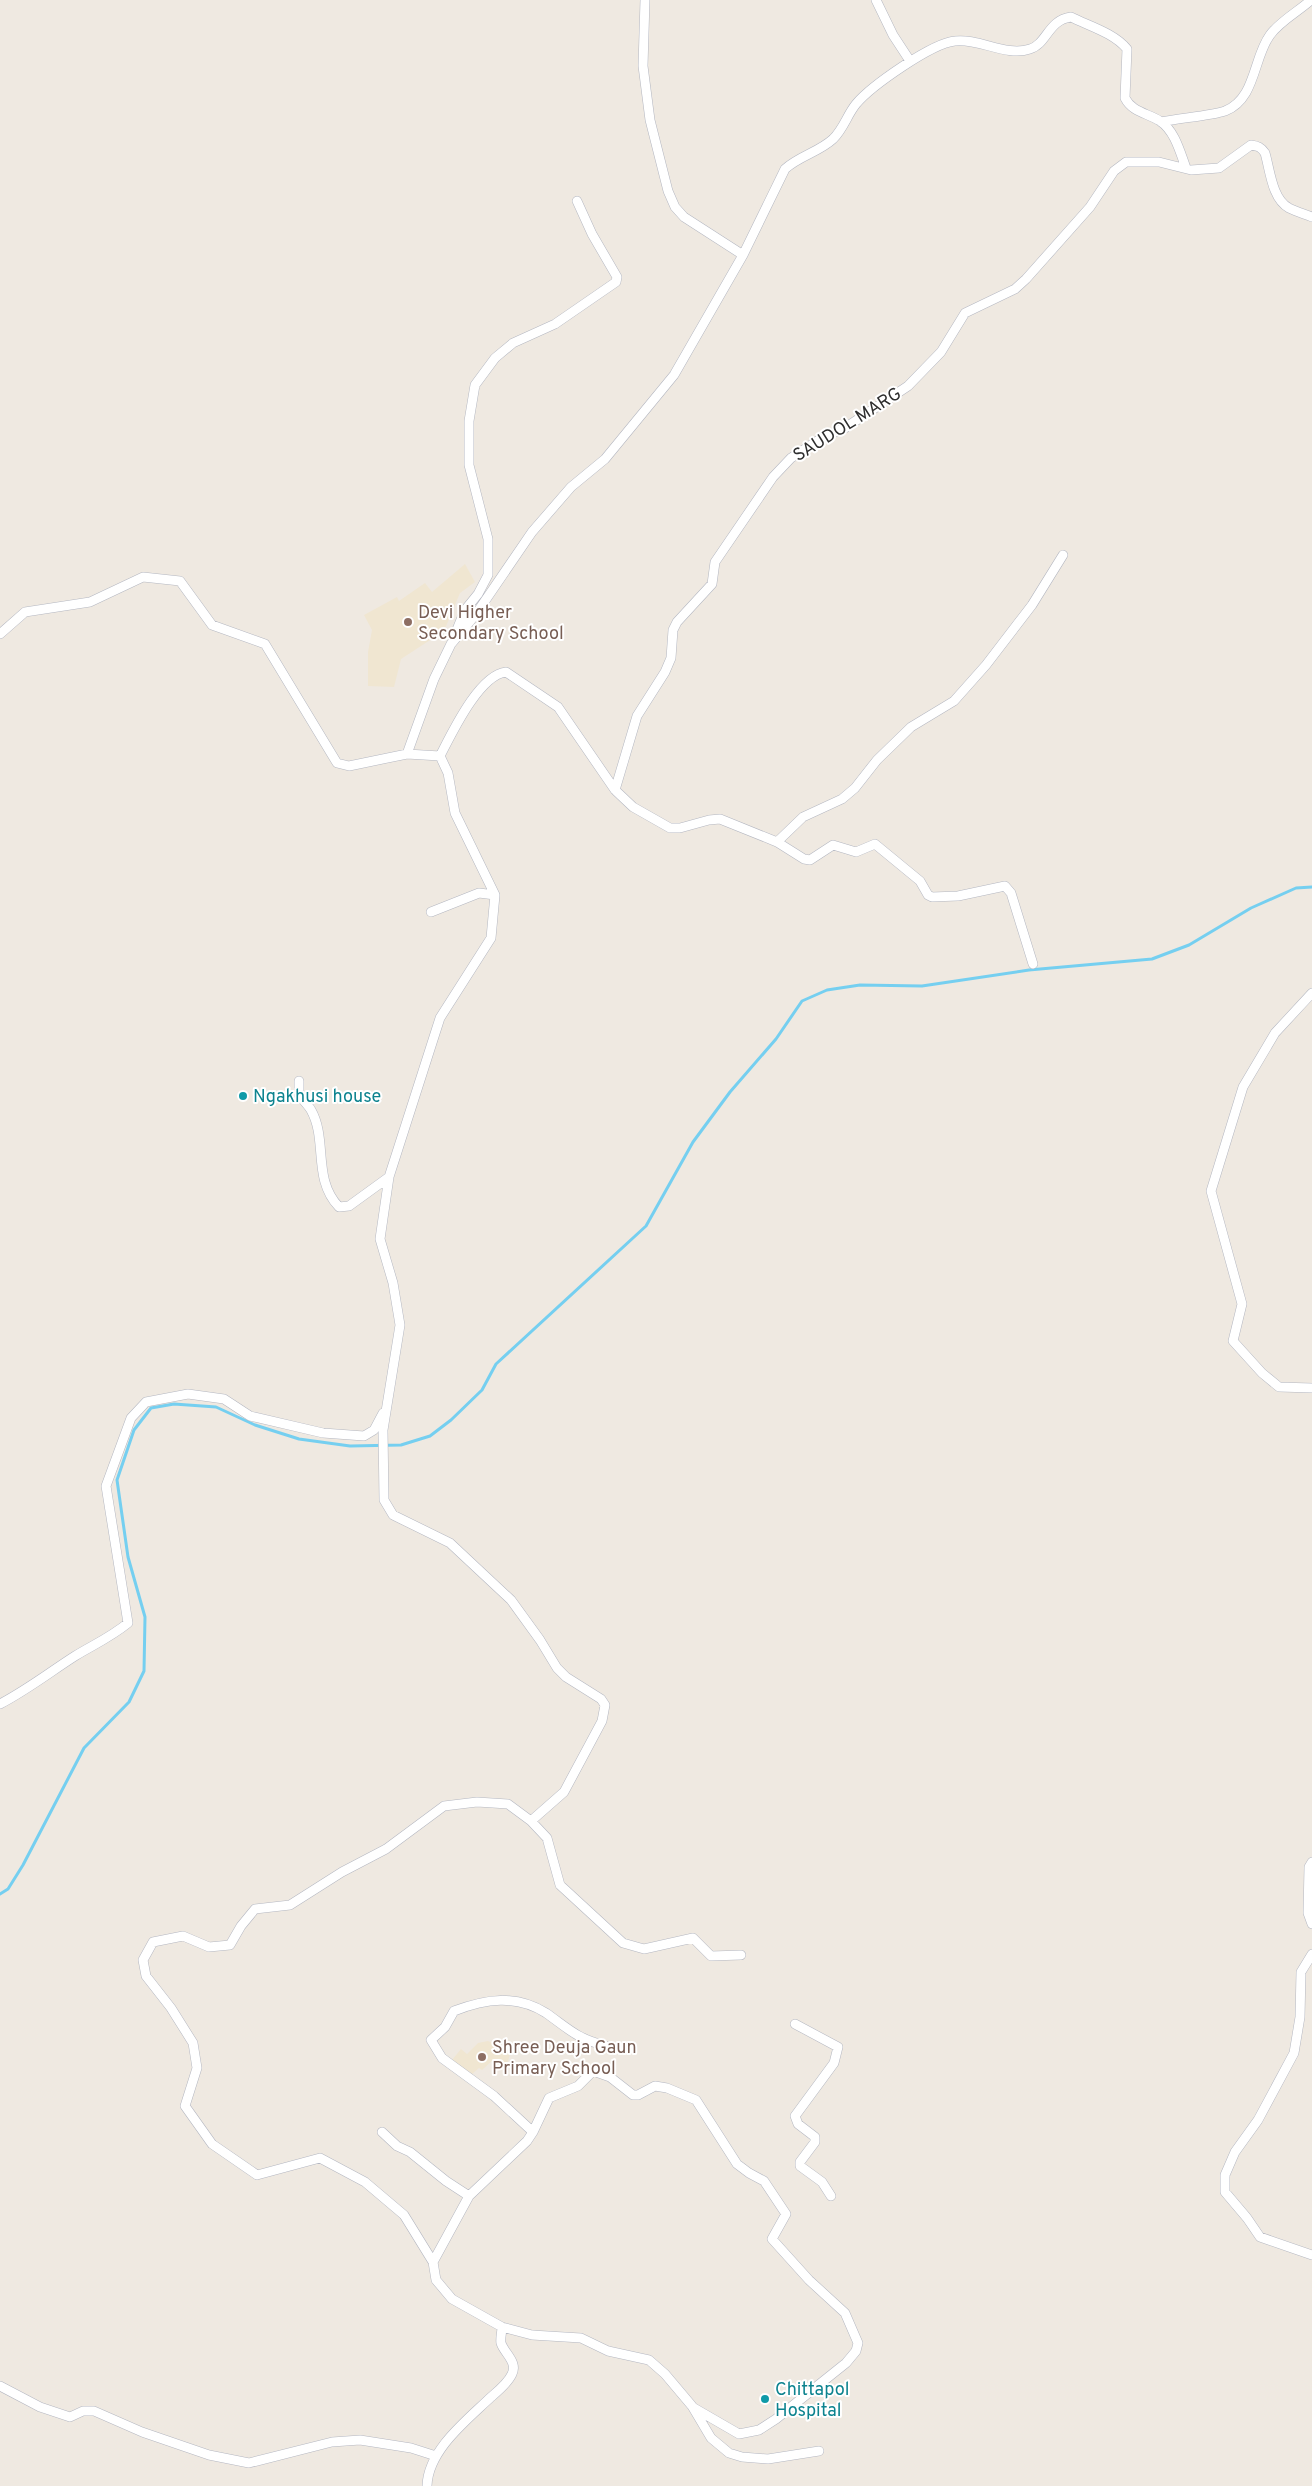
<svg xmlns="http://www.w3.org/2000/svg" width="1312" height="2486" font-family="Overpass,sans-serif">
	<rect width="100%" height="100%" fill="#efe9e1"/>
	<path fill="#f0e6d1" d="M465,564l10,18 -15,11 -16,38 -43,28 -7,28 -26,-1v-34l4,-22 -8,-15 33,-18 2,4 26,-18 7,9z
		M488,2041l23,10 -3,10 -6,8 -10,-8 -10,9 -3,-2 -8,7 -19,-15 9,-11 6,5 11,-11z"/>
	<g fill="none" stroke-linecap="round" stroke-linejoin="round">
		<path stroke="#75cff0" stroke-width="3" d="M0,1894l8,-5 15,-24 61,-117 45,-46 15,-31 1,-54 -17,-60 -11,-77 17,-50 17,-22 23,-4 42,3 39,18 44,14 51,7 51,-1 29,-9 21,-16 31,-30 14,-26 150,-138 47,-84 37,-50 46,-53 26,-38 25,-11 33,-5 62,1 107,-16 123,-11 37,-14 62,-37 45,-20 16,-1"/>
		<defs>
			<path id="street" d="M645,0l-2,66 7,54 18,71 7,16 9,10 59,38
				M876,0l17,35 17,26
				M1161,122c18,-4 49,-6 64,-11 31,-12 28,-53 45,-76 10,-14 29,-24 41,-35
				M0,634l25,-22 65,-10 53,-25 37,4 32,44 53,19 72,119 12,3 58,-12 33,2 8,17 7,40 40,82 -4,43 -51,80 -51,159 -9,62 13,44 7,42 -17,105 1,70 9,15 57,28 61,57 29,40 17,28 9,9 35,22 4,6 -3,16 -38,71 -33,29
				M454,637l11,-27 13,-16 10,-19v-36l-19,-74v-44l6,-36 20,-27 18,-15 42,-19 61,-42 1,-5 -25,-43 -15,-33
				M407,754l27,-75 17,-35 25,-30 56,-82 39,-45 34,-28 69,-84 69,-120 42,-86c14,-13 34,-17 48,-30 11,-11 14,-24 23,-35 15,-18 76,-61 99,-63 24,-3 51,16 75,8 17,-5 18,-29 41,-32 18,9 43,16 56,32l-2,49c7,14 22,15 35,23 15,10 20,31 26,47
				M440,756c12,-23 39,-81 66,-84l52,35 57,83 18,17 37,21h10l29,-8 11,-1 57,23 27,17 6,1 23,-15 23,7 19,-8 45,37 8,14 4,2 26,-1 47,-10 6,7 22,71
				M615,790l22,-74 28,-44 6,-14 2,-28 4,-8 35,-38 3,-22 58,-85 18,-19 34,-22 20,-8 63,-42 33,-34 24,-39 50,-24 11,-10 64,-72 24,-36 12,-9h33l32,8 28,-2 32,-23c7,1 10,2 14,8 5,17 7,46 24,55 8,4 16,6 23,9
				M777,842l26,-25 39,-18 13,-11 22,-28 34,-33 43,-26 32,-36 46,-60 31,-50
				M431,912l48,-19 16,2
				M1312,993l-37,40 -32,54 -32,104 31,113 -9,37 29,32 17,14 33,1
				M299,1081v14c4,5 9,10 12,15 17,30 1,69 28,97l10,-1 40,-29
				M0,1704c27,-14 50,-32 75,-48 18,-11 36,-19 53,-33l-22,-137 25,-68 15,-16 42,-8 36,5 26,17 73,17 41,3 10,-6 9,-17
				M1312,1862l-3,5 -1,46 4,11
				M1312,1954l-11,18 -1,45 -6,36 -36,67 -23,32 -10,23v17l22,26 13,19 52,18
				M795,2024l43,23 -4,16 -39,53 3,8 17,13v5l-15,20v4l22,16 9,14
				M606,2046c-30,-8 -36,-16 -60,-33 -30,-19 -61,-14 -92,-2l-9,16 -14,13 11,18 52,38 39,36 -6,9 -58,55 -36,66 3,18 16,19 50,28 30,8 49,3 27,13 41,9 16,14 27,32 19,32 18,15 13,4 26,2 51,-8
				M382,2132l15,14 13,6 36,29 23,15
				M533,2132l16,-34 29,-12 15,-15 17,6 23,18h5l17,-9 12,2 29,12 41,64 12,9 15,8 22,33 -14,25 37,41 36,33 13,30 -2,8 -10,12 -70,56 -17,11 -20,4 -45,-26
				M433,2262l-29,-47 -39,-33 -45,-24 -63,17 -45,-31 -27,-38 12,-38 -4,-25 -22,-35 -25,-32 -3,-16 10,-18 30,-6 26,11 21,-2 11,-19 14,-17 35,-4 52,-33 44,-23 58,-43 33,-4 31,2 23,17 16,17 13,47 63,58 21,6 49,-11 18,18 30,-1
				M0,2386l40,21 30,10 13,-6h11l48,21 67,23 40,8 83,-21 28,-2 51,8 25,8
				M427,2486c1,-36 40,-66 64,-89 7,-6 17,-14 21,-23 6,-12 -8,-21 -11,-31 -1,-4 1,-11 1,-16"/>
		</defs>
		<use href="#street" stroke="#b4b7c1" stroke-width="10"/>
		<use href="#street" stroke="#fff" stroke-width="9"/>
	</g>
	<g fill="#8d6e63" stroke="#fff" stroke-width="2">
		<circle cx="408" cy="622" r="5"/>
		<circle cx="482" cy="2057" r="5"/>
	</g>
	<g fill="#0f9aa8" stroke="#fff" stroke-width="2">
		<circle cx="243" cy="1096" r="5"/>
		<circle cx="765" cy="2399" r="5"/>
	</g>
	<g text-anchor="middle" stroke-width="4" stroke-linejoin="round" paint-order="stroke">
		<g font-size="18" fill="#2e2e2e" stroke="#fff">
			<text transform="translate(847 424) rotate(-32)" y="6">SAUDOL MARG</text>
		</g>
		<g font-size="18" fill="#785e54" stroke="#fff" text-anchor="start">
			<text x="418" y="618">Devi Higher<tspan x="418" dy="21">Secondary School</tspan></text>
			<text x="492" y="2053">Shree Deuja Gaun<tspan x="492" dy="21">Primary School</tspan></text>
		</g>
		<g font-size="18" fill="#0d838f" stroke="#fff" text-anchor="start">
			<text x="253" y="1102">Ngakhusi house</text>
			<text x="775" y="2395">Chittapol<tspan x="775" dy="21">Hospital</tspan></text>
		</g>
	</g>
</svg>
